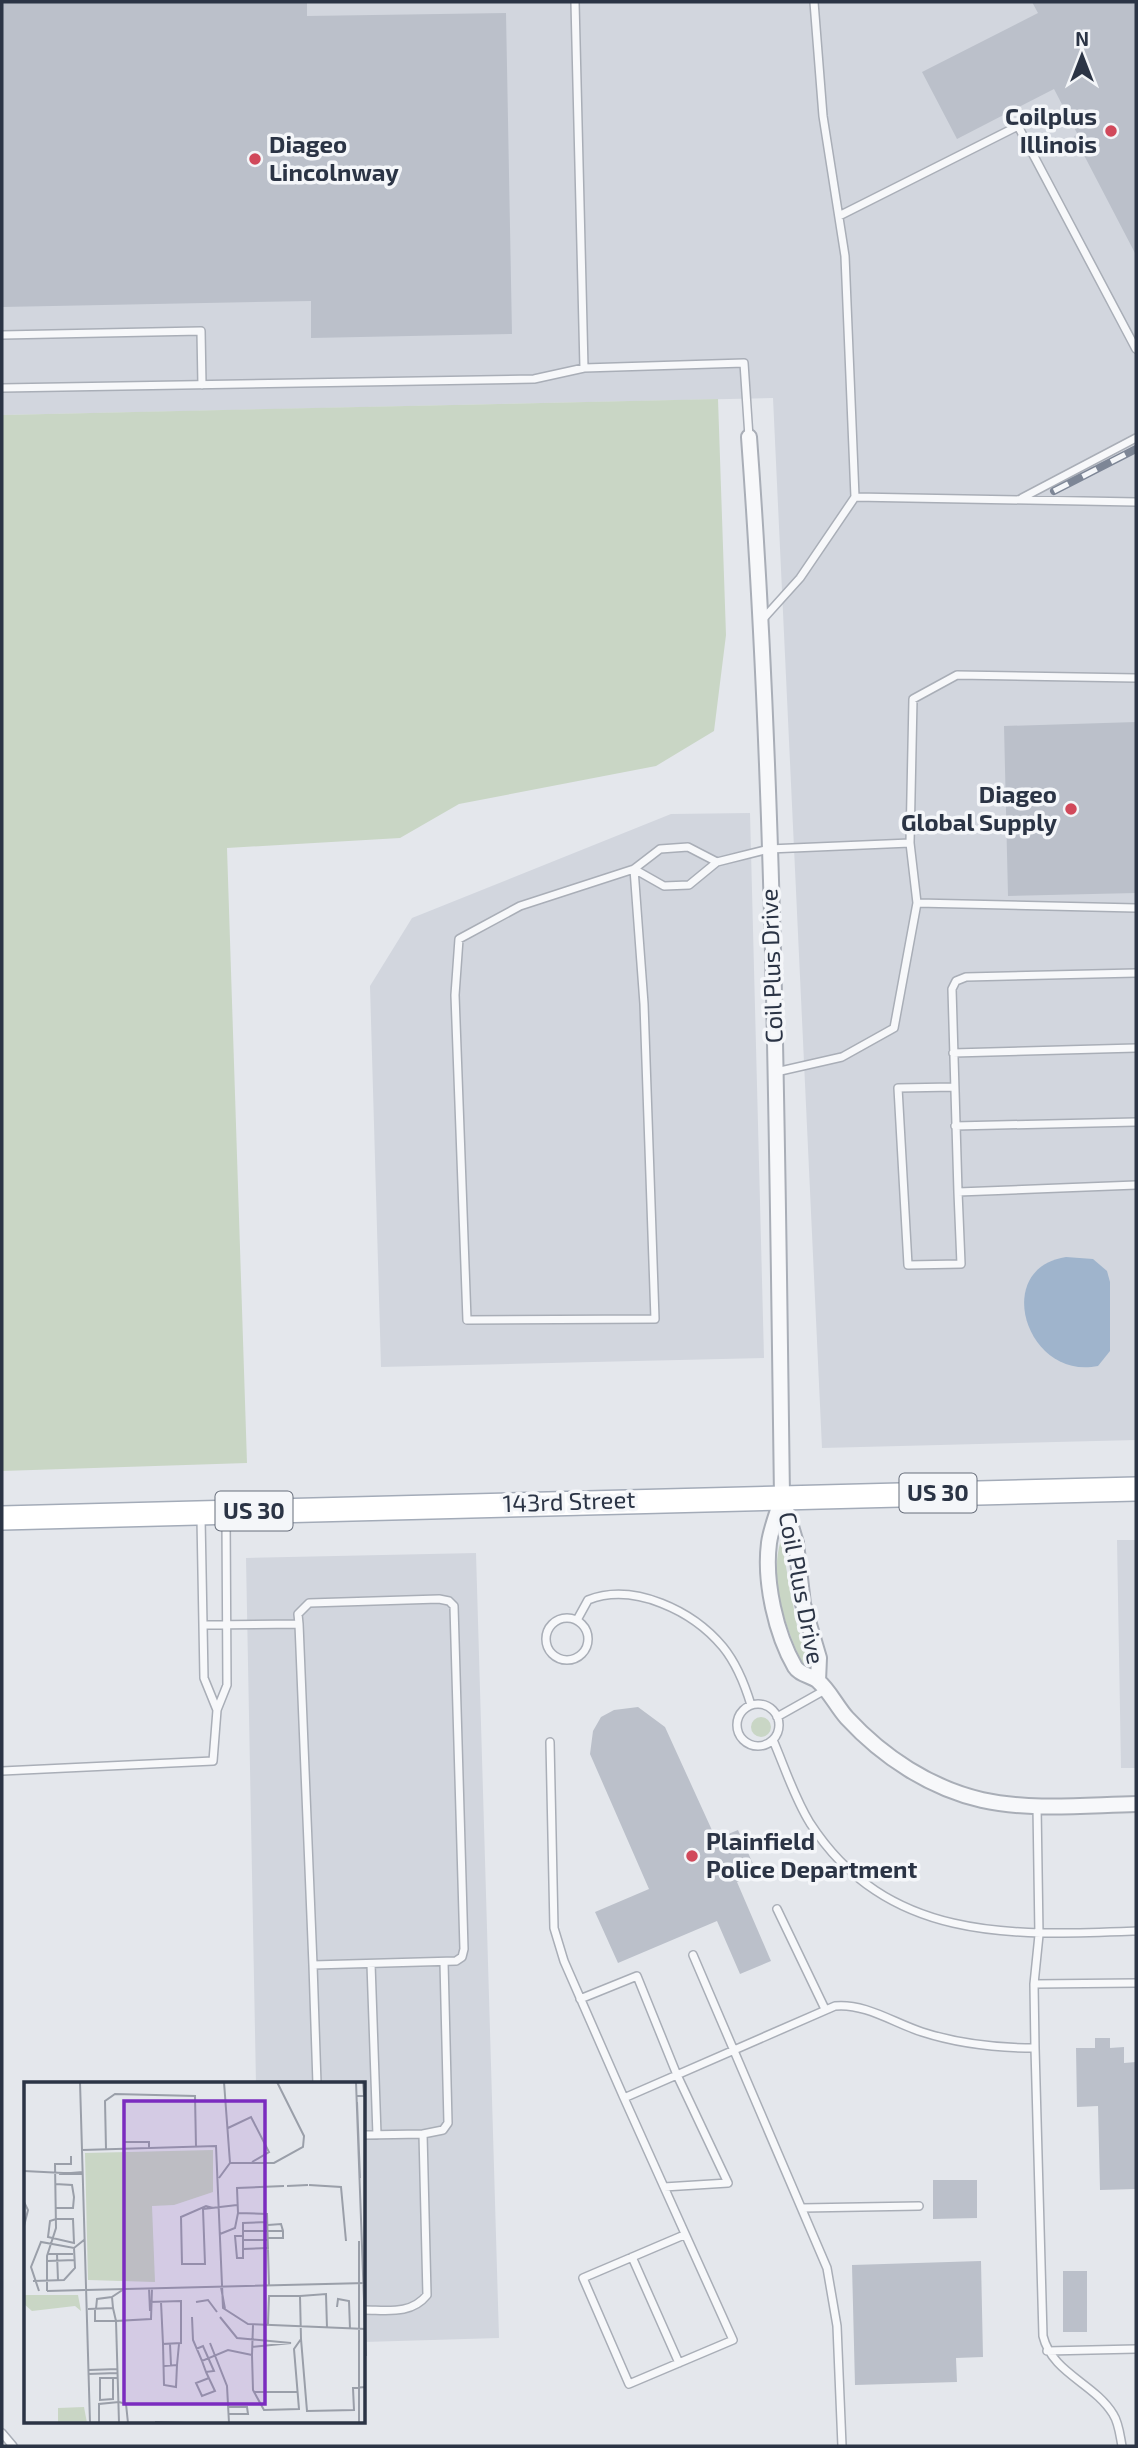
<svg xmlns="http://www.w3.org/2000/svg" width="1138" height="2448" font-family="'Exo 2',sans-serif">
	<rect width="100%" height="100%" fill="#e4e7ec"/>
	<path fill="#d2d6de" d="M2,2h1134v1438l-314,8 -49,-1050 -771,17z
		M750,813l14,545 -383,9 -11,-381 42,-68 259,-104z
		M1117,1540h19v228h-15z
		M476,1553l23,785 -135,4v-258h-108l-10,-526z"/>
	<path fill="#c9d6c5" d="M718,399l8,236 -12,96 -58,35 -197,38 -59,34 -173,10 20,615 -245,8v-1056z
		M781,1540l16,86 15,36 -2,6 -6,-1c-17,-36 -36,-86 -23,-127z
		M751 1727a10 10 0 1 1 20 0a10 10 0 1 1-20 0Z"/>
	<path fill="#9fb4cc" d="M1066,1257l27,2 14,12 3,11v69l-12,15c-72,15 -107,-98 -32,-109z"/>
	<path fill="#bbc0ca" d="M2,2h305v14l199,-3 6,321 -201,4v-37l-309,6z
		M1032,2h104v253l-62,-119 4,-1 -24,-46 -97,50 -35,-67 116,-59z
		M1136,722v171l-128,3 -4,-170z
		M638,1707l27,20 51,112 22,-9 19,43 -20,9 34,79 -31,13 -23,-53 -99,42 -23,-51 54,-23 -59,-135 3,-23 8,-14 13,-7z
		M1095,2038h15v10l14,-1v16l12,-1v127l-36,1 -2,-84 -21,1 -1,-59h19z
		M933,2180h44v38l-44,1z
		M981,2261l2,96 -27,1 1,24 -102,3 -3,-120z
		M1063,2271h24v61h-24z"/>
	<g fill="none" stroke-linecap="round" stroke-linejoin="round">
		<defs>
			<path id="service" d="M575,2l9,366
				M814,2l9,114 22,140 10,241
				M839,216l179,-90 118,223
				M2,335l199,-4 1,54
				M2,388l532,-9 50,-11 160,-5 5,74
				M1022,498l114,-60
				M763,619l37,-41 55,-81 281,5
				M1136,678l-179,-3 -44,24 -3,144 7,60 219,5
				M634,869l10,135 11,315 -188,1 -12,-325 4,-56 61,-33 114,-37 26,-20 28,-2 29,15
				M634,869l30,17 25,-1 28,-23 52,-13 141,-6
				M953,1053l183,-5
				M776,1072l66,-15 52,-29 23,-125
				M954,1087l-56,1 10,177 53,-1 -3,-72 178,-7
				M955,1126l181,-4
				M958,1192l-6,-203 4,-8 10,-4 170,-4
				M201,1518l3,160 13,32
				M546 1639a21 21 0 1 1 42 0a21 21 0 1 1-42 0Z
				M577,1620l11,-20c46,-18 105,11 135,47 13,16 22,38 28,58
				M299,1624l14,341
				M203,1625l96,-1 -1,-10 11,-11 130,-4 10,2 5,5 10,343 -2,8 -6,4 -143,4 4,119
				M737 1725a21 21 0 1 1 42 0a21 21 0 1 1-42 0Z
				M777,1717l48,-27
				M773,1740c12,28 21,57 37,83 77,119 201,113 326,108
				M550,1742l4,186 10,33 60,137 211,-92c30,-3 59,17 87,26 37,12 75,16 113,16l-1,-64 5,-49 -2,-129
				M2,1771l211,-10 4,-51 10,-25 -1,-168
				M777,1909l48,100
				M693,1955l134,313 10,58 5,120
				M371,1964l6,171
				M1034,1984l102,-1
				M580,1999l57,-23 40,99 51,108 -64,4 -40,-89
				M1035,2048l8,288c9,37 51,47 70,78 6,9 7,22 9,32
				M423,2134l20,-4 5,-7 -4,-161
				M364,2135l59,-1 4,161c-16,20 -40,15 -63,15
				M664,2187l69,153 -104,44 -46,-106 101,-43
				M802,2208l117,-2
				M632,2257l47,106
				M1047,2351l89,-2
				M2,2433l11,13"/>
			<path id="minor" d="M749,437c26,353 28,706 33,1059l14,47 7,61 16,54 -1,23
				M782,1497c-4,15 -11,31 -13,46 -5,39 7,91 26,124 5,8 16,8 23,14 11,9 19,26 29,37 36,39 83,70 135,82 50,11 104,5 154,4"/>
			<path id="primary" d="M2,1518l1134,-29"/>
		</defs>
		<use href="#service" stroke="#a9aeb7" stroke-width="10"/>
		<use href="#minor" stroke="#a9aeb7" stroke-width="18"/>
		<use href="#primary" stroke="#a3abb8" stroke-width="26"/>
		<use href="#service" stroke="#f7f8fa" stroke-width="7"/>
		<use href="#minor" stroke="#f7f8fa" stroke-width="14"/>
		<use href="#primary" stroke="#fff" stroke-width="23"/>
		<defs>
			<path id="rail" d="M1054,491l82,-42"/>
		</defs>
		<use href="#rail" stroke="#7d8696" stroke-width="8"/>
		<use href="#rail" stroke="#f4f6f9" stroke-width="5" stroke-dasharray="16" stroke-linecap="butt"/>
	</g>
	<g fill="#d1495b" stroke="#f4f6f9" stroke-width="2.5">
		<circle cx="1111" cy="131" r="7"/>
		<circle cx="255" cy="159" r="7"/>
		<circle cx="1071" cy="809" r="7"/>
		<circle cx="692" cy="1856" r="7"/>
	</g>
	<g text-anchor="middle" stroke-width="7" stroke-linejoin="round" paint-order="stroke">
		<g fill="#f4f6f9" stroke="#676e7b" stroke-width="2">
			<rect x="899.5" y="1473.5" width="77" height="39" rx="5"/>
			<rect x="215.5" y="1491.5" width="77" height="39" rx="5"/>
		</g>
		<g font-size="23" font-weight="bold" fill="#2b3445">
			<text x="938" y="1501">US 30</text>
			<text x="254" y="1519">US 30</text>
		</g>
		<g font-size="24" font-weight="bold" fill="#2b3445" stroke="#f4f6f9" text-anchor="end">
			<text x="1097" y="125">Coilplus<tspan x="1097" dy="28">Illinois</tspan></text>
			<text x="269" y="153" text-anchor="start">Diageo<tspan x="269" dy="28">Lincolnway</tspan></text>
			<text x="1057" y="803">Diageo<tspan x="1057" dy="28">Global Supply</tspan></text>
			<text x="706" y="1850" text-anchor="start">Plainfield<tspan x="706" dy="28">Police Department</tspan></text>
		</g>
		<g font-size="24" fill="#2b3445" stroke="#f4f6f9">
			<text transform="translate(772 966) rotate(-92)" y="8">Coil Plus Drive</text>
			<text transform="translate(569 1502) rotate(-2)" y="8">143rd Street</text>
			<text transform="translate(801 1588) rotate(79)" y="8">Coil Plus Drive</text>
		</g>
	</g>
	<g transform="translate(24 2082)">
		<rect width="341" height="341" fill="#e4e7ec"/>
		<path d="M189,68v42l-39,13 -22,1 3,76 -67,-2 -3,-127zM0,213h54l3,16 -6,-5 -43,5 -8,-7zM60,325l3,16h-29v-15z" fill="#c9d6c5"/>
		<path fill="none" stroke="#9a9fa9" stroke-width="2" d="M56,0l10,341M200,0l6,81M332,0l10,274M332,14h8l-1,-14M333,20l3,76M204,46l23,-11 18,35 -17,10M82,67l-1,-48 10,-7 80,2 1,51M100,67v-7h25v7M58,68l134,-4 7,162 25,16 118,5M0,89l59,3M35,92l24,-2M195,96l11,-15h44l29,-16 1,-11 -27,-54M31,102l17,1 2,12 -1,11h-17M285,103l32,2 5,54M263,104l21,-1M0,120l4,8 -4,16M179,127l2,55h-23l-1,-47 25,-11 7,2M179,127l34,-4M32,137h17l1,24 -26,-6 2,-16zM244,143l13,-1 2,7v7h-15M218,149h40M196,152l15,-6 3,-15M218,154h-7l2,22h6v-9l26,-1M218,158h26M219,167v-26l25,-1M24,172h25M33,172l1,26M23,179l28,-1M9,199l31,-1 11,-12 -1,-20M245,203l-2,-71 -29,-1 -1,-25 47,-2M197,205l4,22M125,206l1,23M62,208l280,-7M15,209l-8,-24 10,-25 33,6 10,-8M23,209v-35l9,-28 -1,-64h16v-8M23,209l38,-1M276,214l26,-2 1,34M125,220l32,-1v42l-18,1 1,41 12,2 1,-22 -13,1M137,220l2,42M172,220l12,-2 9,12M313,225l1,-8 11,2 1,28M64,227l25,-1 -1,-11 12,-8M71,227v12h21l-3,-13M72,227l1,-10 15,-2M168,235l1,23 9,21 26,-11 24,5 1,-30M196,235l17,21 54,5 -39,4M277,257l6,72 47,-1 -1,-22 13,-1M186,261l17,43 2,37M146,262l1,21M172,267l7,-3 11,25 -8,1 -4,-11M228,273l1,35 11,20 35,-1 -5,-60 7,-10 -1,-43h-31l-1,28M153,283l2,-21M65,288l29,-1M182,290l9,19 -13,5 -6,-13 13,-5M64,292l29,-1M89,296v21l-13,1v-22h18M230,310h43M205,325h18l1,7h-19M131,340l32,1M75,341v-19l20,-2 7,2 2,19M95,341l-3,-102 35,-2 1,-31M335,341v-182"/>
		<path fill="#7b2cbf" fill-opacity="0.15" stroke="#7b2cbf" stroke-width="3.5" d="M100,19h141v303h-141z"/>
		<rect width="341" height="341" fill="none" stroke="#2b3445" stroke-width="3.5"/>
	</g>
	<rect width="1138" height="2448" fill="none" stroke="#2b3445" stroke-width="7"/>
	<g transform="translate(1082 56)" stroke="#f4f6f9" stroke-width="5" paint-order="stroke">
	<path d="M0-5L12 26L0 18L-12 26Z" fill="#2b3445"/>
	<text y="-10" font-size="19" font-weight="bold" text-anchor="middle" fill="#2b3445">N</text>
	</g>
</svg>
